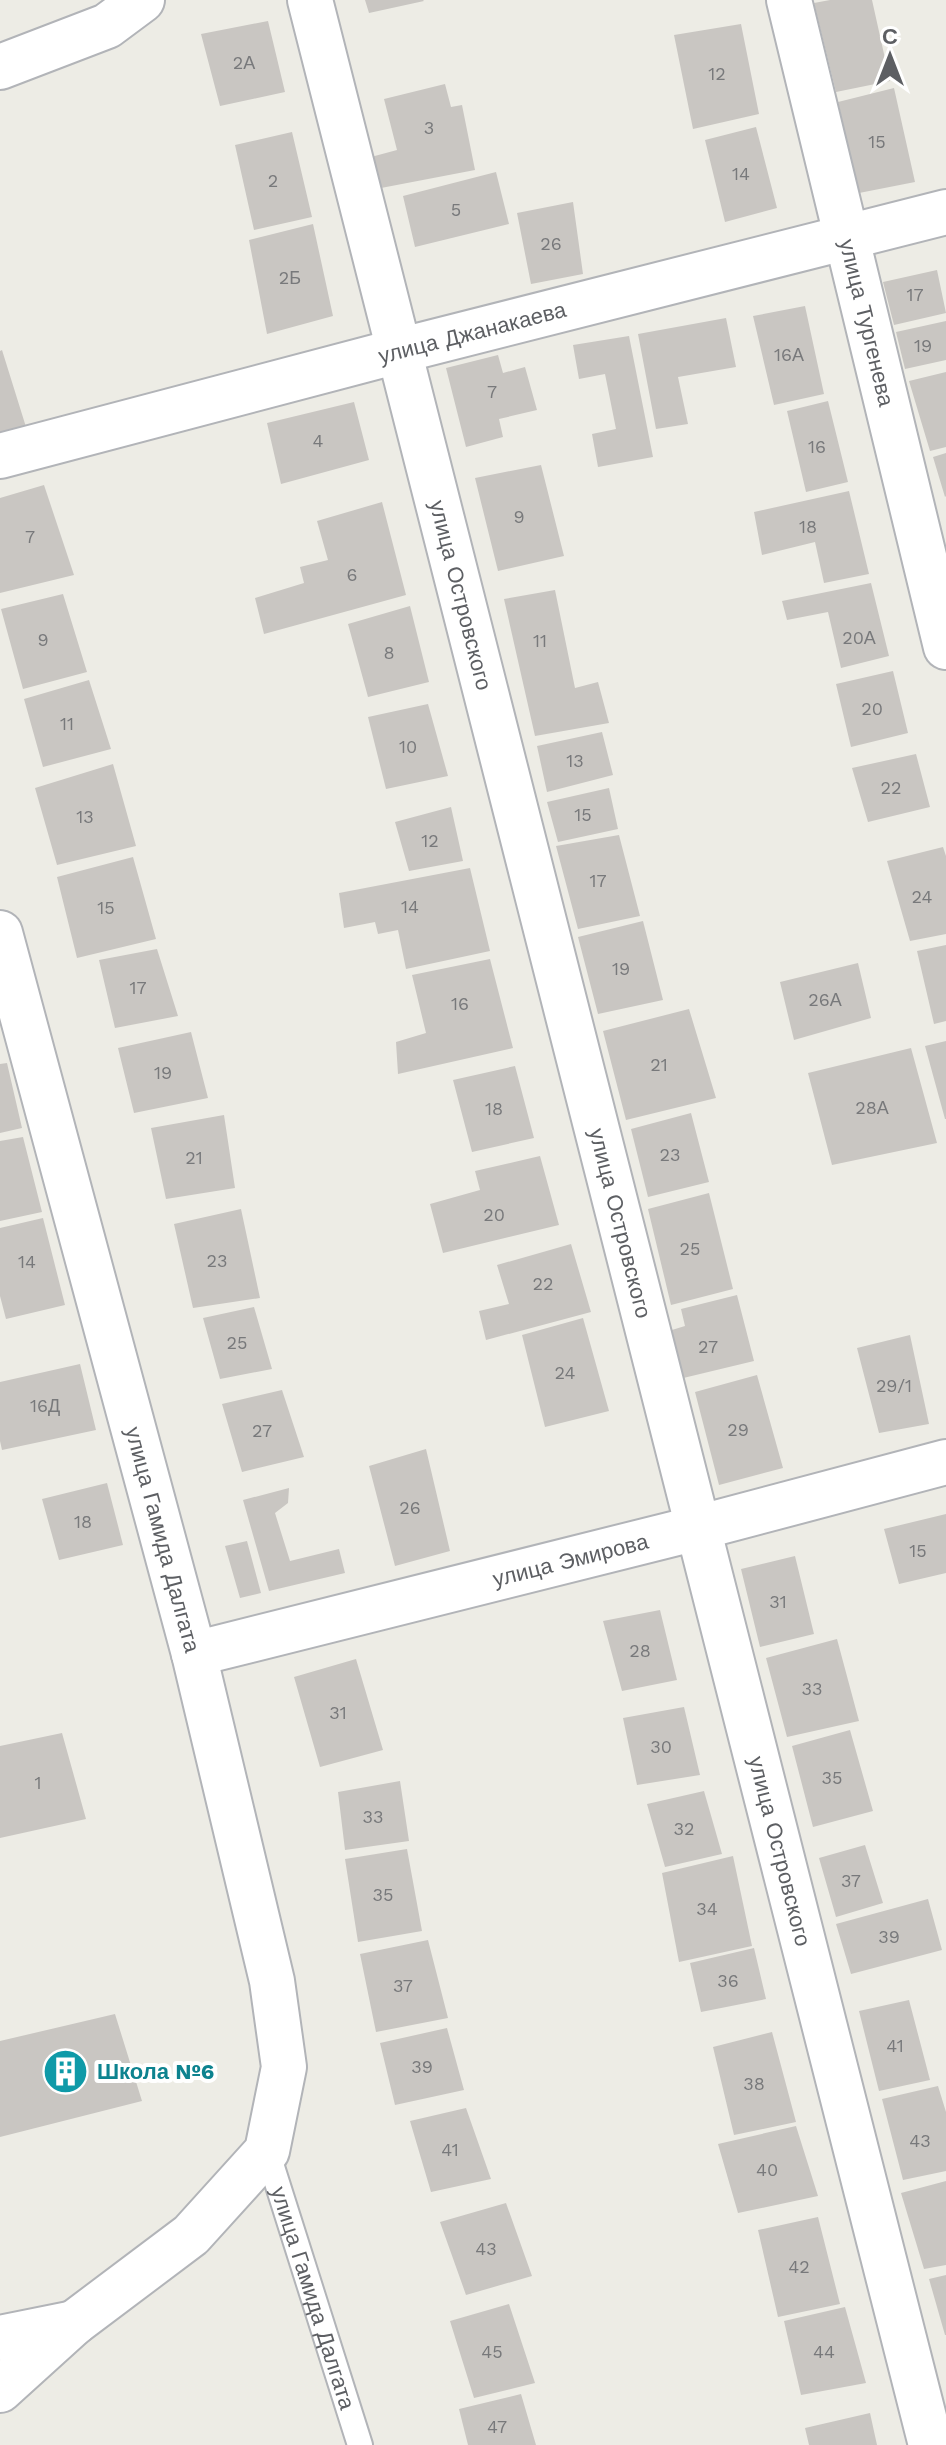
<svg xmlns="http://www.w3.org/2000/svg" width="946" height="2445" font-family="'Work Sans',sans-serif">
	<rect width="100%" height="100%" fill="#edece5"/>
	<path fill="#c9c6c2" d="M365,0h58l1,1 -55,12z
		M830,0h42l18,81 -54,11 -22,-89z
		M268,21l17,71 -65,14 -19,-72z
		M741,24l18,90 -66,15 -19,-94z
		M445,84l6,23 11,-2 13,65 -94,18 -10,-31 26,-7 -13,-51z
		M894,88l21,94 -56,11 -21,-91z
		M756,127l21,81 -52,14 -20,-82z
		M292,132l20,85 -58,13 -19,-85z
		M496,172l13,52 -94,23 -12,-51z
		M573,202l10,72 -52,10 -14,-71z
		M313,224l20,92 -66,18 -18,-94z
		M937,270l9,43 -52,12 -11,-43z
		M805,306l19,88 -50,11 -21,-89z
		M726,318l10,49 -58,10 10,47 -32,5 -18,-95z
		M946,321v39l-41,9 -9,-37z
		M629,336l24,121 -55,10 -6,-33 24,-5 -11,-55 -26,5 -6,-34z
		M2,350l24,77 -26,8v-84z
		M498,355l5,18 22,-6 12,43 -38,9 4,18 -37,10 -20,-79z
		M946,372v75l-16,4 -21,-70z
		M828,401l20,81 -42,10 -19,-81z
		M354,402l15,58 -88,24 -14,-61z
		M946,453v43l-1,1 -12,-40z
		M541,465l23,91 -66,15 -23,-93z
		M44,485l30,90 -74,18v-95z
		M849,491l20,83 -45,9 -9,-41 -53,13 -8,-43z
		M382,502l24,93 -142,39 -9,-36 49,-15 -4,-16 28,-7 -11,-39z
		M871,583l18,73 -48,12 -13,-56 -41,8 -5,-19z
		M555,590l20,98 23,-6 11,41 -74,13 -31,-137z
		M63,594l24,78 -64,17 -22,-80z
		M410,606l19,76 -61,15 -20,-73z
		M893,671l15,62 -57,14 -15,-63z
		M89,680l22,69 -68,18 -19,-68z
		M428,704l20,72 -62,13 -18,-72z
		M602,732l11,43 -66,17 -10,-46z
		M916,754l14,53 -62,15 -16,-54z
		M113,764l23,82 -79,19 -22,-77z
		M609,788l9,41 -60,13 -11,-40z
		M451,807l12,54 -54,10 -14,-49z
		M619,835l21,81 -62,13 -22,-83z
		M943,847l3,9v78l-36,7 -23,-80z
		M133,857l23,82 -79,19 -20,-81z
		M470,868l20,83 -84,18 -8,-39 -20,4 -3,-12 -31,6 -5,-35z
		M643,921l20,79 -65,14 -20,-77z
		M946,945v76l-12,3 -17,-73z
		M157,949l21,67 -63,12 -16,-68z
		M490,959l23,89 -115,26 -2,-32 30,-9 -14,-58z
		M858,963l13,55 -77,22 -14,-58z
		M689,1009l27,89 -90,22 -23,-89z
		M191,1032l17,66 -74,15 -16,-65z
		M946,1041v78h-1l-20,-73z
		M911,1048l26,95 -105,22 -24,-92z
		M7,1063l15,65 -22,5v-69z
		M515,1066l19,72 -62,14 -19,-72z
		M691,1113l18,69 -61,15 -17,-68z
		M224,1115l11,73 -69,11 -15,-71z
		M23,1137l19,75 -42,9v-80z
		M540,1156l19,69 -116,28 -13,-49 50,-14 -5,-19z
		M709,1193l24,96 -62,16 -23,-96z
		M241,1209l19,89 -67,10 -19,-84z
		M43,1218l22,87 -59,14 -6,-23v-68z
		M571,1244l20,68 -105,28 -7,-29 30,-7 -12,-39z
		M737,1295l17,66 -79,19 -13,-47 23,-7 -4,-17z
		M254,1307l18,62 -52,10 -17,-61z
		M583,1318l26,93 -64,16 -23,-92z
		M910,1335l19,89 -50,9 -22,-85z
		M80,1364l16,66 -94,20 -2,-9v-59z
		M757,1375l26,93 -64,17 -24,-93z
		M282,1390l22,67 -62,15 -20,-68z
		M426,1449l24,102 -55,15 -26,-100z
		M107,1483l16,62 -64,15 -17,-61z
		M289,1488l-1,15 -13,10 15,48 49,-12 6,24 -76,18 -26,-91z
		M946,1514v59l-47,11 -15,-55z
		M247,1541l14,52 -21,5 -15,-52z
		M795,1556l19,78 -54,13 -19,-78z
		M660,1610l17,70 -55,11 -19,-70z
		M837,1639l22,82 -72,16 -21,-79z
		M356,1659l27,91 -63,17 -26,-90z
		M684,1707l16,68 -63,10 -14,-67z
		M850,1730l23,81 -60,16 -21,-81z
		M62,1733l24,86 -86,19v-92z
		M400,1781l9,60 -64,9 -7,-58z
		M704,1791l18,63 -57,13 -18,-63z
		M865,1845l18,58 -47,14 -17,-59z
		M407,1849l15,82 -64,11 -13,-83z
		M733,1856l19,90 -73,16 -17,-89z
		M928,1899l14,51 -91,24 -15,-50z
		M428,1940l20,78 -72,14 -16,-78z
		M754,1948l12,51 -65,13 -11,-49z
		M909,2000l21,80 -51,11 -20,-80z
		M115,2014l27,87 -142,36v-96z
		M447,2028l17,62 -69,15 -15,-62z
		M772,2032l24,90 -62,13 -21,-88z
		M938,2086l8,26v59l-43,9 -21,-81z
		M466,2108l25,71 -60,13 -21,-71z
		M796,2126l22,70 -80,17 -20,-69z
		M946,2181v84l-22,4 -23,-76z
		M506,2203l26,73 -66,19 -26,-73z
		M818,2217l22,87 -62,13 -20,-87z
		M946,2275v60h-1l-16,-56z
		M509,2304l26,79 -61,15 -24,-77z
		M845,2307l21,76 -65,12 -17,-74z
		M521,2394l15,51h-68l-9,-36z
		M870,2413l7,32h-68l-4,-17z"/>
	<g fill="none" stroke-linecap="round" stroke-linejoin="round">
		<defs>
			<g id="service">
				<path id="s1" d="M267,2151l93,294"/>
			</g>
			<g id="minor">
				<path id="s2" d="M310,0l621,2445"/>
				<path id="s3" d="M789,0l157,647"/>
				<path d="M0,67l107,-41 35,-26"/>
				<path id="s4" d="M0,456l398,-105 548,-139"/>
				<path id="s5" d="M0,933l194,721 78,327 12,86 -17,84 -76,84 -117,88 -74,67"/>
				<path id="s6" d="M194,1654l503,-126 249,-66"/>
				<path d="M0,2338l74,-15"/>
			</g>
		</defs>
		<use href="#service" stroke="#b2b4b8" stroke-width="28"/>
		<use href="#minor" stroke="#b2b4b8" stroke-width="48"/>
		<use href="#service" stroke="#fff" stroke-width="24"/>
		<use href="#minor" stroke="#fff" stroke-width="44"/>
	</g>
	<defs>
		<symbol id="building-disc" viewBox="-11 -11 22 22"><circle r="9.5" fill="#0f9aa8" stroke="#fff"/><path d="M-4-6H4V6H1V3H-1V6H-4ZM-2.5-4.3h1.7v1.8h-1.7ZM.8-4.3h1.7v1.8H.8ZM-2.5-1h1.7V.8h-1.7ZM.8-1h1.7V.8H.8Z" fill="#fff"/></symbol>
	</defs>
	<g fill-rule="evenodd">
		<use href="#building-disc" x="40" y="2046" width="51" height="51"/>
	</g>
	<g text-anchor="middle" stroke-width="8" stroke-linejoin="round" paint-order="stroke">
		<g font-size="18" fill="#78797b">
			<text x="244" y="69">2А</text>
			<text x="717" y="80">12</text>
			<text x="429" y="134">3</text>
			<text x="877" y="148">15</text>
			<text x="741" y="180">14</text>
			<text x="273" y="187">2</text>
			<text x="456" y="216">5</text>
			<text x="551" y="250">26</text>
			<text x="290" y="284">2Б</text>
			<text x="915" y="301">17</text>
			<text x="923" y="352">19</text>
			<text x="789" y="361">16А</text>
			<text x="492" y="398">7</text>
			<text x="318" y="447">4</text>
			<text x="817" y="453">16</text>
			<text x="519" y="523">9</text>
			<text x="808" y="533">18</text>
			<text x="30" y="543">7</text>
			<text x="352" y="581">6</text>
			<text x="859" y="644">20А</text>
			<text x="43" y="646">9</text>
			<text x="540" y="647">11</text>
			<text x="389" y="659">8</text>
			<text x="872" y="715">20</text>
			<text x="67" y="730">11</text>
			<text x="408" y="753">10</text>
			<text x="575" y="767">13</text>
			<text x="891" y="794">22</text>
			<text x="583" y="821">15</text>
			<text x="85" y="823">13</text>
			<text x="430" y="847">12</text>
			<text x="598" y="887">17</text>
			<text x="922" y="903">24</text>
			<text x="410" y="913">14</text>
			<text x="106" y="914">15</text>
			<text x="621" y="975">19</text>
			<text x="138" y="994">17</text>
			<text x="825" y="1006">26А</text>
			<text x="460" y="1010">16</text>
			<text x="659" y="1071">21</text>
			<text x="163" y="1079">19</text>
			<text x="872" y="1114">28А</text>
			<text x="494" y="1115">18</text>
			<text x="670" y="1161">23</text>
			<text x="194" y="1164">21</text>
			<text x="494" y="1221">20</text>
			<text x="690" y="1255">25</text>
			<text x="217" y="1267">23</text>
			<text x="27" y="1268">14</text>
			<text x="543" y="1290">22</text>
			<text x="237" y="1349">25</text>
			<text x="708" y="1353">27</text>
			<text x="565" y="1379">24</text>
			<text x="894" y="1392">29/1</text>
			<text x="45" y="1412">16Д</text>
			<text x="738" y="1436">29</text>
			<text x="262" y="1437">27</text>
			<text x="410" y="1514">26</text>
			<text x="83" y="1528">18</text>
			<text x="918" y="1557">15</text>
			<text x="778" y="1608">31</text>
			<text x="640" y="1657">28</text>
			<text x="812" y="1695">33</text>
			<text x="338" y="1719">31</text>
			<text x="661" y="1753">30</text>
			<text x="832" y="1784">35</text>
			<text x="38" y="1789">1</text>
			<text x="373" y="1823">33</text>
			<text x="684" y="1835">32</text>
			<text x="851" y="1887">37</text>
			<text x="383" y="1901">35</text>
			<text x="707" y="1915">34</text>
			<text x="889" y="1943">39</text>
			<text x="728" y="1987">36</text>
			<text x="403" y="1992">37</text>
			<text x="895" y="2052">41</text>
			<text x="422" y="2073">39</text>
			<text x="754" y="2090">38</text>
			<text x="920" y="2147">43</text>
			<text x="450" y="2156">41</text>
			<text x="767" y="2176">40</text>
			<text x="486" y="2255">43</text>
			<text x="799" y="2273">42</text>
			<text x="492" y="2358">45</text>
			<text x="824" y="2358">44</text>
			<text x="497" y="2433">47</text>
		</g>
		<g font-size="22" fill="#5d5f63" stroke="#fff">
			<text dy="8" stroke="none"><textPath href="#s3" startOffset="332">улица Тургенева</textPath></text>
			<text dy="8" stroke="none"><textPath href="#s4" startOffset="488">улица Джанакаева</textPath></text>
			<text dy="8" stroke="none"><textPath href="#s2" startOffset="614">улица Островского</textPath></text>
			<text dy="8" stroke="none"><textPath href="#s2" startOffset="1262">улица Островского</textPath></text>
			<text dy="8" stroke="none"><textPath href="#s5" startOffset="628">улица Гамида Далгата</textPath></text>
			<text dy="8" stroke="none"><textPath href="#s6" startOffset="388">улица Эмирова</textPath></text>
			<text dy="8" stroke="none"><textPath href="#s2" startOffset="1910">улица Островского</textPath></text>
			<text dy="8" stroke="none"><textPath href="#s1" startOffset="154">улица Гамида Далгата</textPath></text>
		</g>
		<g font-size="22" font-weight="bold" fill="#0d838f" stroke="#fff" text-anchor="start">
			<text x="97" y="2079">Школа №6</text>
		</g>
	</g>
	<g transform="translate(890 56)" stroke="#ffffff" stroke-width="6" paint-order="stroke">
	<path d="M0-6L14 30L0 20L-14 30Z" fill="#5d5f63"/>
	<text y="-12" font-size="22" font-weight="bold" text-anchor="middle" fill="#5d5f63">С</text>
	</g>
</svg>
